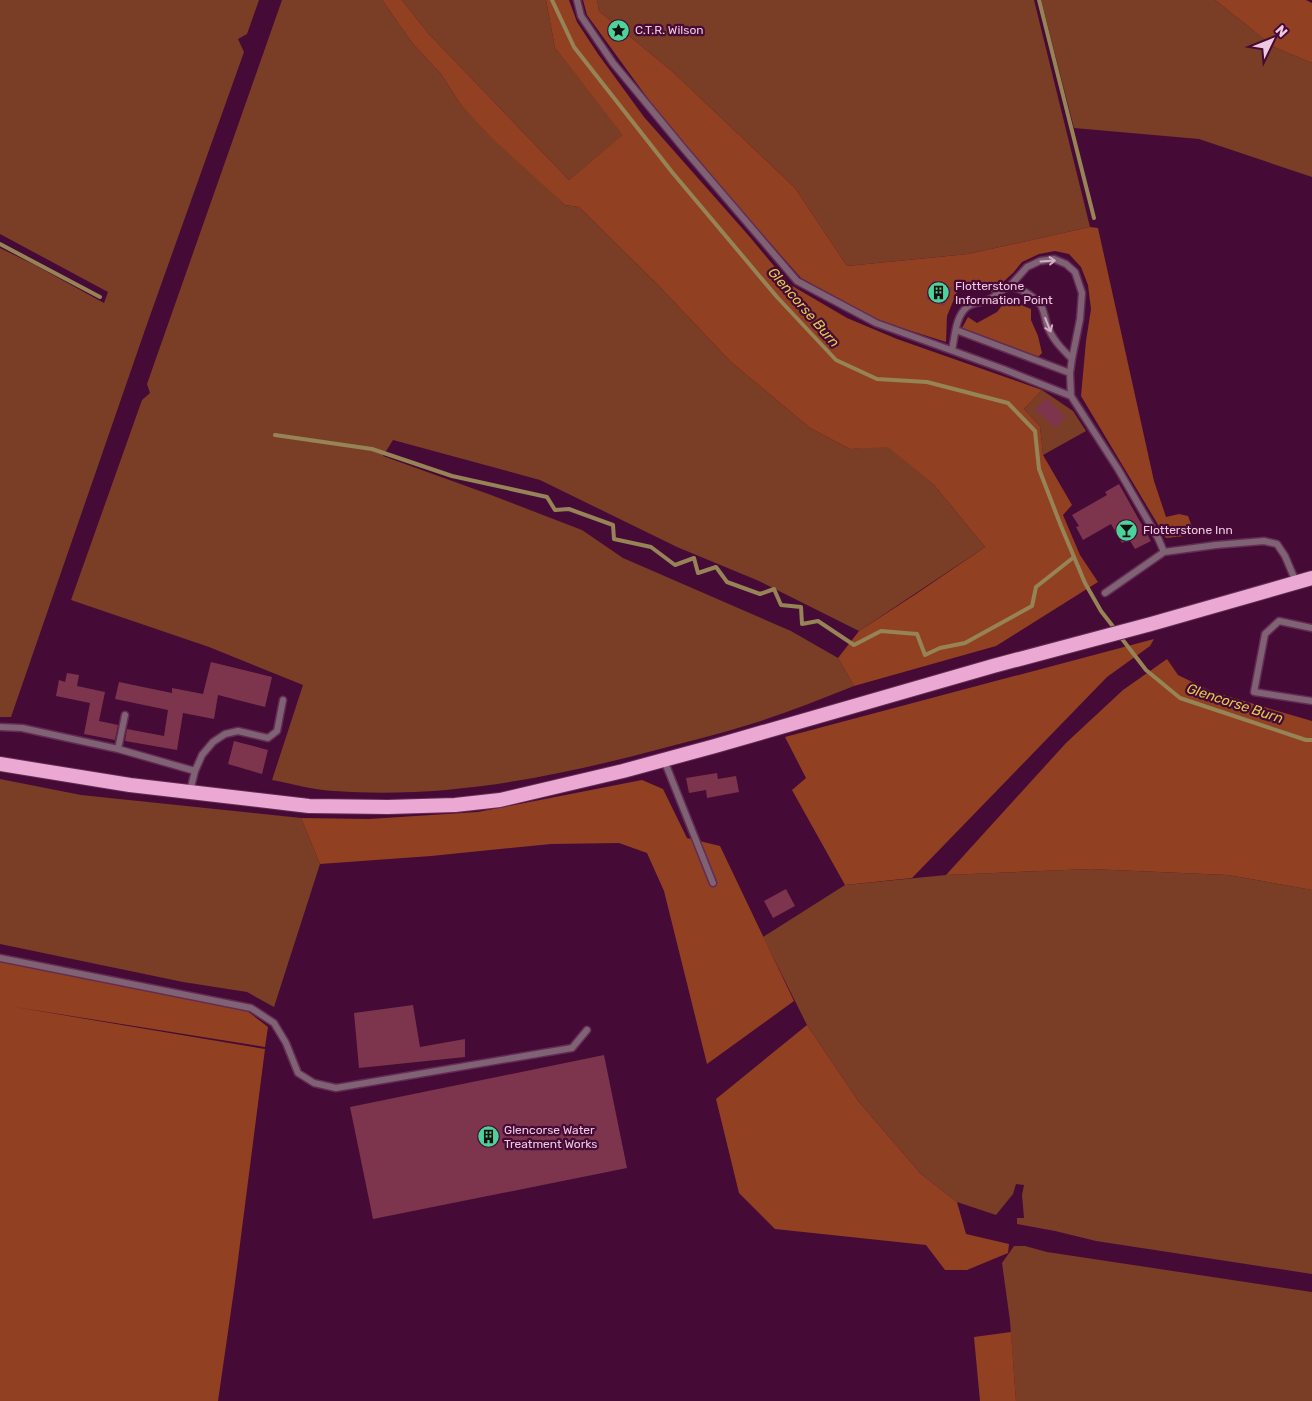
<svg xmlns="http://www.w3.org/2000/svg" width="1312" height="1401" font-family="Rubik,sans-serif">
	<rect width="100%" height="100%" fill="#460a36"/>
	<path fill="#7a3d26" d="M0,0h259l-12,34 -9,5 6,13 -98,275 -135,390h-11v-469l35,17 69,38 4,-11 -108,-58z
		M282,0h100l31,44 28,30 20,31 104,100 14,2 81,80 70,74 80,67 40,21 38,-3 46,39 51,62 -126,84 -100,-50 -82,-34 -137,-67 -147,-40 -10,16 108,39 91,35 41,28 168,73 47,27 16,28c-35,14 -70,28 -106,39 -29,9 -59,16 -88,24 -105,28 -215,50 -325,42 -21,-1 -42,-7 -63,-11l31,-95 -94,-38 -138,-47 71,-200 8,-7 -3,-9z
		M402,0h144l9,48 69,87 -55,45 -141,-147z
		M597,0h437l56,227 -122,27 -121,12 -52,-78 -122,-116 -74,-61z
		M1041,0h174l59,47 38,16v114l-113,-38 -125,-11z
		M1042,390l31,21 13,20 -43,24 -3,-29 -16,-17z
		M0,779l81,16 220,23 19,46 -46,143 -27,-15 -64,-10 -183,-38z
		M1090,869l138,6 84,15v384l-216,-33 -41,-10 -38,-7v-6h7l-2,-23 2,-10 -8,-1 -3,10 -17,21 -39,-13 -36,-28 -62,-72 -52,-77 -44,-88 82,-52 101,-10z
		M1014,1246h11l22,6 265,40v109h-296l-6,-80 -8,-58z"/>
	<path fill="#914121" d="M382,0h20l26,33 141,147 54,-45 -68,-87 -9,-48h23l8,22 21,32 46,63 105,119 40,48 58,34 50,21 145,51 -18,19 16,17 3,29 29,50 -9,10 17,40 18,27 -102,64 -142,40 -16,-28 21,-27 57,-37 69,-47 -51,-62 -46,-38 -38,2 -40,-21 -80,-67 -70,-74 -81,-80 -14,-2 -73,-67 -31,-33 -20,-31 -28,-30z
		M583,0h14l2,11 74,61 122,116 52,78 121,-12 122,-27 8,1 56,253 12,36 13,-3 9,2 4,11 -7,9 -19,2 -85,-142 5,-55 5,-32 -3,-24 -7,-18 -12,-13 -14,-3 -16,3 -17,8 -9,11 -21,19h-7l-12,-6 -10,-2 -4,3 -12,29 -1,26 -66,-21 -79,-43 -76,-86 -74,-89 -64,-88z
		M1215,0h91l6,3v60l-38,-16z
		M1007,299l24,10v11l7,16 4,17 -5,5 -75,-30 6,-11 9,6 20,-11z
		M1154,639l-4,7 -43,31 -195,201 -67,7 -53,-95 14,-12 -21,-41z
		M1167,659l11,16 35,17 99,29v169l-84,-15 -138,-6 -144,6 120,-132 57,-53z
		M642,780l21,9 24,49 33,8 74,155 -87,63 -43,-173 -17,-38 -28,-10 -68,1 -120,12 -111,8 -19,-46 68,1 109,-7z
		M0,959l246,51 22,17 -3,20 -256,-41 256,43 -30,234 -17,118h-218z
		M807,1025l52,77 62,72 36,28 9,32 43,10 -1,9 -41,17h-22l-19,-25 -151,-16 -36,-36 -23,-94z
		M1011,1332l5,69h-36l-6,-64z"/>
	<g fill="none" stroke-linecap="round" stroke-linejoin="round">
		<path stroke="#968456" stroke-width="4" d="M552,0l22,47 98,125 105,125 59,63 41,19 50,3 81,21 27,28 4,38 22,57 24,57 16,28 14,18
			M1039,0l55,218
			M0,244l100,53
			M275,435l97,14 80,27 95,21 8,13 14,-1 44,16 1,14 37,8 24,18 19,-7 4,15 18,-6 11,15 33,12 14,-5 7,16 20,2 1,17 16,-3 36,24 27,-14 36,3 8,21 15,-7 25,-5 67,-37 4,-19 38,-30
			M1119,635l27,35 34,28 126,42h6"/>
	</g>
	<path fill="#7d354d" d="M933,280l19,8 -8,18 -18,-7z
		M1046,398l20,19 -10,11 -21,-18z
		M1119,484l32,57 -16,8 -6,-10 -7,4 -11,-19 -28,16 -7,-13 3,-1 -7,-11 35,-20 -2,-3z
		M211,662l61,15 -7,30 -47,-12 -4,24 -31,-6 -6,37 -52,-9 2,-12 37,7 4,-26 -53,-11 4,-17 53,11v-5l31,6z
		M67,673l12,2 -2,11 28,6 -6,29 19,4 -3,15 -31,-6 6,-31 -34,-7 3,-16 6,2z
		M234,741l34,9 -6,24 -34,-10z
		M717,773l1,6 18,-3 3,16 -32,6 -1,-8 -17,3 -3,-15z
		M786,889l9,17 -22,12 -9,-17z
		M413,1005l7,42 45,-8v18l-106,11 -5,-55z
		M604,1055l23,113 -254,51 -23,-112z"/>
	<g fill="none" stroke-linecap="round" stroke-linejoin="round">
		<defs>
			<path id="service" d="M577,0l4,16 32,47 71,86 113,132 79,42 127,46 68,27 47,73 40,69 6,14
				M1009,287l18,-20 13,-6 14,-2 12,5 9,8 7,21 -2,26 -8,40
				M956,330l114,43
				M952,350c3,-13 3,-33 15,-43 6,-5 14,-4 21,-7 8,-3 11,-10 19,-12 11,-3 26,8 33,16 4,5 5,15 7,21 5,14 15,24 25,34l-2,14 1,23
				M1105,593l59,-41 52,-7 48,-4 13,3 8,12 11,26
				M1312,628l-33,-7 -14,13 -11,58 58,9
				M0,727l22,1 96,21 77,22 -5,20
				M118,749l7,-34
				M664,760l49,123
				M195,771l7,-16 11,-13 12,-8 13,-3 30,7 9,-7 6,-31
				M0,958l251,50 23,15 12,20 12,30 16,10 22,5 236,-40 15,-18"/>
			<path id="trunk" d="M0,764l130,21 179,21 79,1 67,-2 45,-5 123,-29 92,-25 278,-80 158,-42 161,-46"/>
		</defs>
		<use href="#service" stroke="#642c54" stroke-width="9"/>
		<use href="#trunk" stroke="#642c54" stroke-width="16"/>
		<use href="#service" stroke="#806275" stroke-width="6"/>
		<use href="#trunk" stroke="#eaa8d2" stroke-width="14"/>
	</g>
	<defs><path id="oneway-shaft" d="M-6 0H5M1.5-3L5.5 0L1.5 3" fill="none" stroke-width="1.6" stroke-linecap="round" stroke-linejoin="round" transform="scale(1.25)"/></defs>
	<g stroke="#d2afc4">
		<use href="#oneway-shaft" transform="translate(1048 261) rotate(-4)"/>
		<use href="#oneway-shaft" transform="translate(1048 325) rotate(68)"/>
	</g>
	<defs>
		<symbol id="sight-disc" viewBox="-11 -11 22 22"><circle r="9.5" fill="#4dd39a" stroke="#460a36"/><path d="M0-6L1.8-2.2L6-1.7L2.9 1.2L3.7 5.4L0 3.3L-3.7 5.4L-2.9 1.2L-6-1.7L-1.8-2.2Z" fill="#111"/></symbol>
		<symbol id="building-disc" viewBox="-11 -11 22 22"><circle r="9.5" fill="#4dd39a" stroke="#460a36"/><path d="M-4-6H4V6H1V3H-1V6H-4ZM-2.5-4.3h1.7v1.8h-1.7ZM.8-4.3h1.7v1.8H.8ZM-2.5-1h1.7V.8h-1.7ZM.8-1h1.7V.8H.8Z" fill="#111"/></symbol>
		<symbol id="bar-disc" viewBox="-11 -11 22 22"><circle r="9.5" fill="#4dd39a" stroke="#460a36"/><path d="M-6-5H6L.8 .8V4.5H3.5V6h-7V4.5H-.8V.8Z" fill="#111"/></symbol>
	</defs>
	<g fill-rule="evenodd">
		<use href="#sight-disc" x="606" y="18" width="25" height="25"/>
		<use href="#building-disc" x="926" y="280" width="25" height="25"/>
		<use href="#bar-disc" x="1114" y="518" width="25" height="25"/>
		<use href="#building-disc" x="476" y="1124" width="25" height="25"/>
	</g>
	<g text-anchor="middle" stroke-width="4.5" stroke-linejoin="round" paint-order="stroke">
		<g font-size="12" fill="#eec9df" stroke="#460a36" text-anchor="start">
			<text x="635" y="34">C.T.R. Wilson</text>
			<text x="955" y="290">Flotterstone<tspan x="955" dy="14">Information Point</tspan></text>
			<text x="1143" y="534">Flotterstone Inn</text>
			<text x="504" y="1134">Glencorse Water<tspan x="504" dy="14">Treatment Works</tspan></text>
		</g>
		<g font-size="14" font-style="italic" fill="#decc4b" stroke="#460a36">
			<text transform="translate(804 307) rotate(49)" y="5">Glencorse Burn</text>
			<text transform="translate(1235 703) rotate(18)" y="5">Glencorse Burn</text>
		</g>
	</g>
	<g transform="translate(1272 40) rotate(47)" stroke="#460a36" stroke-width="4" paint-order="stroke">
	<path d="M0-4L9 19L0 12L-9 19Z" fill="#eec9df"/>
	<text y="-8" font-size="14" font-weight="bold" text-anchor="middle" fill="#eec9df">N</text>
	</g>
</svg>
